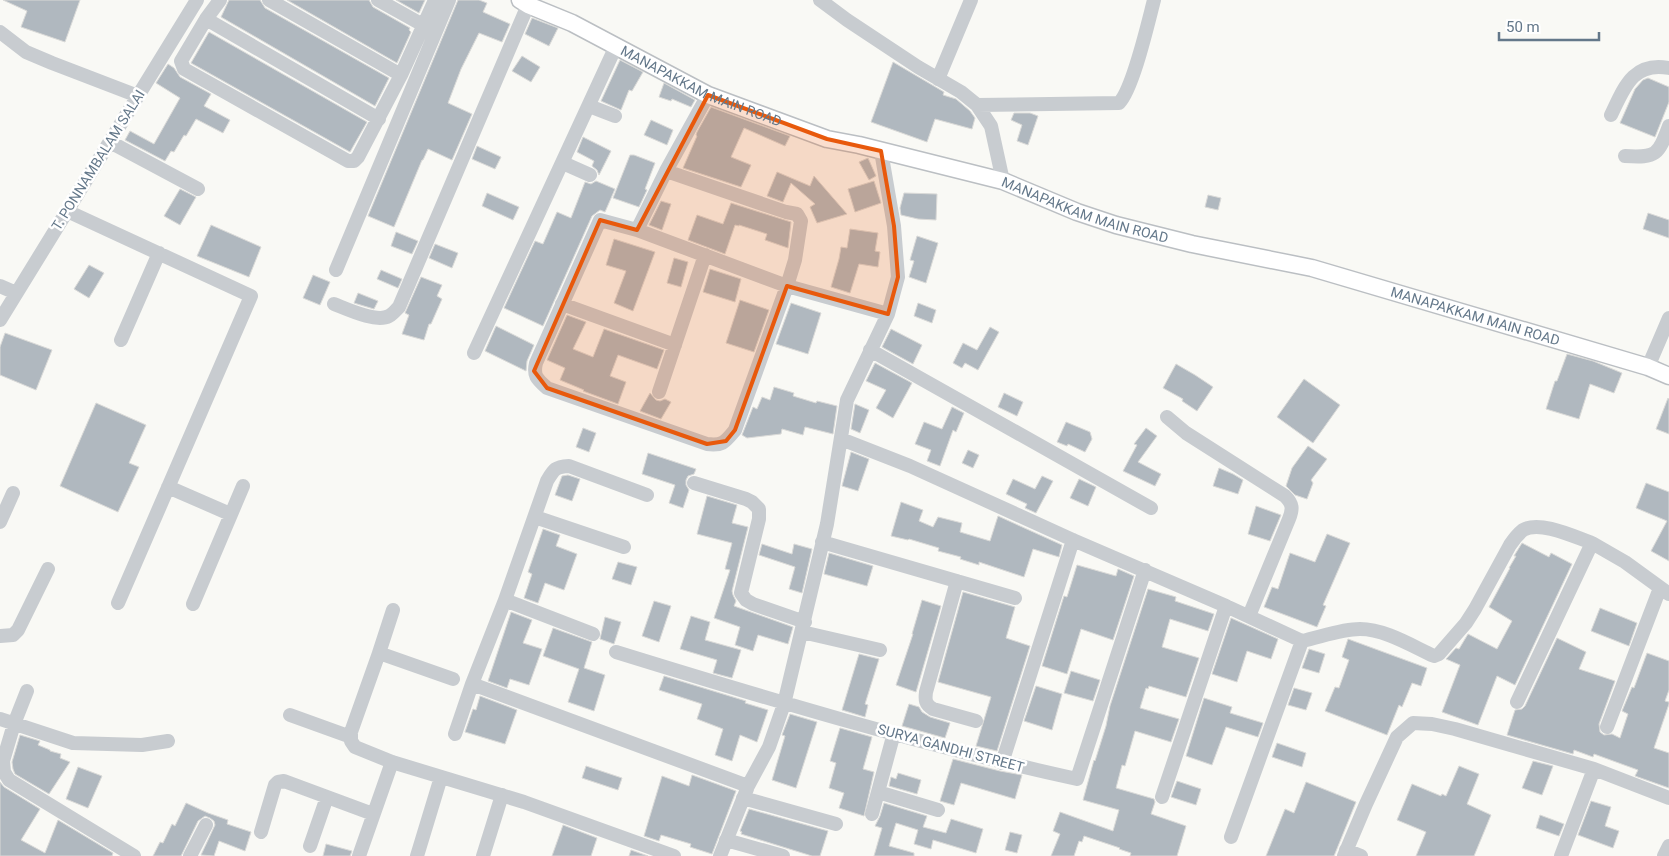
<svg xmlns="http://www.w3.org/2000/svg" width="1669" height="856" font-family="Roboto,sans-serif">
	<rect width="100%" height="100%" fill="#f9f9f5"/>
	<path fill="#b0b8bf" stroke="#dadad8" d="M3,0h77l-15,42 -44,-15 6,-16z
		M229,0h31l5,8 124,70 -14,28 -154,-89z
		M287,0h82l4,7 37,21 -1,2 2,2 -14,31z
		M396,0h29l-6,13z
		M458,0h21l8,3 -4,9 27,12 -8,18 -23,-9 -18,36 -13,34 24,11 -20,46 -24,-11 -5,11h-1l-28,67 -26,-11z
		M532,18l26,10 -9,18 -24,-12z
		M209,32l158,90 -17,30 -159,-89z
		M522,56l18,11 -9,15 -19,-11z
		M620,60l23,12 -11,19 -3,-1 -8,20 -20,-9z
		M893,62l51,30 -1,3 13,4 14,12 5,7 -3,11 -37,-10 -8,23 -56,-20z
		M168,64l6,4 6,9 31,17 -7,12 26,14 -7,13 -27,-14 -10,17 -2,-1 -10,17 -3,-1 -6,10 -40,-21 5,-9 24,13 26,-46 -24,-15z
		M1648,78l21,9v15l-14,35 -35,-14 15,-34 8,-9z
		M664,83l31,17 -4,7 -19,-8 -1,2 -12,-4z
		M711,107l79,29 -5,10 -41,-18 -13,29 20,8 -10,22 -58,-19 14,-32 -1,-1 1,-3z
		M1014,113h16l8,3 -10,29 -11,-4 5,-16 -11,-5z
		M651,120l22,10 -6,15 -23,-10z
		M583,137l28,14 -12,24 -2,-5 -5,-4 2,-5 -17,-9z
		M477,146l24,11 -6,12 -23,-10z
		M630,155h4l21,8 -10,26 2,1 -8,17 -26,-9z
		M868,158l8,18 -7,4 -10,-18z
		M777,172l33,14 4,-10 33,38 -30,9 -7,-16 5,-3 -24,-21 -8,19 -16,-6z
		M596,181l19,8 -10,23 -5,-2 -8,6 -49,110 -39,-18 31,-67 8,3 14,-32 14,6 14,-36 6,2z
		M874,181l7,22 -26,9 -7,-23z
		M180,189l16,8 -16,28 -16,-9z
		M487,193l32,14 -6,13 -31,-14z
		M904,193l33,1 -1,26 -18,-1 -17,-4 -1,-7z
		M1208,195l13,3 -3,12 -13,-3z
		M661,201l10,3 -9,26 -13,-5z
		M731,203l60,19 -3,26 -23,-8 2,-6 -28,-9v1l-4,-1 -10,29 -37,-14 9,-25 26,9z
		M1648,213l21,7v18l-26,-9z
		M211,225l50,22 -12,30 -52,-21z
		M850,229l28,4 -3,18 5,1 -2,15 -19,-3 -9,29 -19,-6 8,-28 2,-12 6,1z
		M396,232l22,9 -6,13 -21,-8z
		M917,236l21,7 -12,40 -17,-6 5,-16 -4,-1z
		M614,239l41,13 -22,59 -19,-8 12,-32 -20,-6z
		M435,244l23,9 -6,15 -23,-10z
		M674,258l14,4 -7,25 -14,-4z
		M89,265l15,8 -15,25 -15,-9z
		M710,269l31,10 -6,23 -32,-10z
		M381,270l21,9 -4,9 -21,-9z
		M313,275l17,7 -10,23 -17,-7z
		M421,277l21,8 -5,11 5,3 -11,25h-2l-5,16 -22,-6 7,-19 -4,-2z
		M358,293l20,8 -4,8 -20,-6z
		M740,300l29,10 -15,42 -28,-9z
		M791,303l30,10 -13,41 -32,-10z
		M918,303l18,7 -4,13 -18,-7z
		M567,315l19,7 -13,27 20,8 11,-28 60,21 -7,19 -39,-14 -8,21 16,6 -8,22 -35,-13 1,-1 -24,-10 5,-12 -18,-8z
		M496,326l38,19 -7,16 -1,10 -41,-20z
		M990,327l9,5 -21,38 -13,-7 -3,5 -9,-5 10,-20 14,7z
		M891,329l31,16 -9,19 -31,-17z
		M5,333l47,17 -16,40 -36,-15v-28z
		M1567,354l26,7 29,12 -8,20 -24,-9 -11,35 -33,-10 9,-28h2z
		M875,363l37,20 -19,35 -17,-10 10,-18 -20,-9z
		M1176,364l19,11 18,12 -16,24 -15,-10 1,-2 -20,-11z
		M1304,379l36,26 -27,38 -36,-26z
		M774,387l20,6 -1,3 23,7 1,-2 20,5 -4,28 -28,-7 -2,8 -21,-6 -1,5 -34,4 -5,-3 11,-28 4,2 5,-12 8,3z
		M650,393l6,7 4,1 5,-2 6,3 -10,17 -21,-8z
		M1004,393l19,9 -6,14 -19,-9z
		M1668,398l1,1v35l-13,-5z
		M96,403l50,22 -17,38 10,4 -21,45 -58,-26z
		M855,404l14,6 -9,23 -9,-4z
		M952,407l12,6 -8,19 -3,-2 -13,36 -13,-5 4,-11 -16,-6 9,-22 18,7z
		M1066,422l24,10 2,7 -7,13 -17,-8 -1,2 -10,-4z
		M583,428l13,5 -7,19 -13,-5z
		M1146,428l11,8 -19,26 23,12 -6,12 -32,-15 14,-26 -3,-1z
		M1308,446l19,13 -16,21 2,3 -6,16 -12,-4 -9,-9 6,-18z
		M968,450l11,5 -6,13 -11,-5z
		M851,452l18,7 -11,32 -16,-5z
		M648,453l48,16 -2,5 -6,2 -2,4v5l3,5 -6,18 -14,-5 6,-18 -33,-11z
		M1219,468l14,6 10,6 -5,14 -25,-8z
		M568,475l12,4 -8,22 -17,-6 7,-19z
		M1042,476l11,5 -17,32 -11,-5 2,-4 -21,-10 7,-15 22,10z
		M1079,479l17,8 -8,19 -18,-8z
		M1646,483l23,9v69l-18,-10 16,-30 -31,-13z
		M707,496l30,9 -5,18 16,4 -16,64 1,4 3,6 -2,5 59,21 -5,17 -30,-9 -5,16 -18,-6 5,-18 -26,-9 16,-48 -5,-1 7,-26 -35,-9z
		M901,502l22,8 -4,11 14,6 5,-10 24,6 -2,9 30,9 8,-25 64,29 -3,12 -26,-8 -9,28 -45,-15v3l-19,-6 1,-2 -23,-6 1,-3 -30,-9 -1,1 -17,-4z
		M1256,506l25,9 -11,26 -22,-7z
		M543,529l17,6 -4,11 21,8 -13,36 -19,-7 -7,20 -14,-5 8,-24 -4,-2z
		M1327,534l23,9 -27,62 3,1 -9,21 -53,-20 8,-20 6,2 12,-36 25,9z
		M1522,543l27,14 2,-4 21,11 -57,121 -18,-9 -19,49 -36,-13 18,-47 -14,-6 10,-11 3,1 9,-15 29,15 15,-28 -23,-14 21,-39h-1l7,-12h-2z
		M762,544l30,10 2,-10 18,5 -10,44 -13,-4 6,-22 -36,-12z
		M829,553l44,13 -6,20 -43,-12z
		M618,562l19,5 -6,18 -19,-6z
		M1077,565l39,11 2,-7 16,7 -21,64 -32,-11 -14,45 -25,-8 22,-70 3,1z
		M1148,589l28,8 -1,4 39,13 -6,17 -38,-12 -8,28 37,11 -13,39 -37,-11 -1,3 -2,-1 -6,20 39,11 -8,23 -36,-11 -10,35 -3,-1 -6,23 38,11 1,3 -4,12 35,12 -9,30h-47l1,-3 -12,-4 1,-1 -36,-12 -2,6 -3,-1 -5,15h-23l9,-22 -7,-3 7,-19 53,19 6,-21 -36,-10 11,-40 1,1 11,-35 4,-20z
		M963,592l52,15 -9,31 24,8 -33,105 -21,-5 15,-49 -53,-15z
		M922,600l19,6 -25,86 -20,-7 17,-51h-1z
		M654,601l17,5 -12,36 -17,-6z
		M1600,608l37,15 -8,23 -38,-15z
		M511,612l21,8 -9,23 19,6 -13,36 -19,-6 -3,9 -19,-7z
		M691,616l19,6 -5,18 36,10 -9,28 -19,-5 4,-13 -37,-11z
		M605,617l16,5 -7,22 -14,-5z
		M1231,618l47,21 -7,20 -24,-8 -10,31 -25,-8z
		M553,628l39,14 -8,26 21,7 -11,36 -26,-9 11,-33 -36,-13z
		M1557,638l29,14 -7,17 36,12 -16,43 1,8 4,3 8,-1 8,4 8,-24 -6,-3 10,-24 2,1 13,-35 22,8v29l-4,11 4,1v2l-15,44 15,5v35l-34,-12 3,-6 -44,-16 -1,3 -19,-7 -1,4 -66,-19 8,-25 7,-1 3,-3z
		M1348,639l79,29 -6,18 -9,-3 -10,24 -3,-2 -12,30 -62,-24 10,-24 4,1 10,-28 -7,-3z
		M1309,649l16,5 -6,19 -17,-5z
		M859,654l20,5 -14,45 3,1 -3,12 -23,-7z
		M1071,671l29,9 -7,21 -29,-8z
		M664,676l82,25 -1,2 23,7 -11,32 -17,-7 -8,26 -17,-6 8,-26 -26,-10 5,-15 -43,-14z
		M1036,686l26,8 -10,36 -28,-9z
		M1294,688l18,5 -6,17 -18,-5z
		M480,696l37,14 -12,34 -40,-12 8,-23 3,1z
		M1204,698l28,9 -2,6 33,10 -5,14 -32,-10 -14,38 -26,-9z
		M909,704l10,3 3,5 8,5 20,6 -5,15 -43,-12z
		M790,714l27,8 -21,66 -24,-8 13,-44 -3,-1z
		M840,728l32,9 -9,32 11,3 -10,44 -25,-8 5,-15 -15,-5 7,-25 -6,-2z
		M20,735l20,6 -2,4 12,5v1l11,3 -1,4 10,4 -21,32 -34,-20 -2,-5 -1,-7z
		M1277,743l29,10 -4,14 -30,-10z
		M953,759l47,12 22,4 -7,24 -54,-16 -7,22 -14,-4z
		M1533,761l20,5 -11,29 -20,-7z
		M586,766l36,12 -4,12 -36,-12z
		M1459,766l20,8 -12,30 24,11 -17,41h-58l10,-24 -29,-12 15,-36 29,12 1,-2 4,2z
		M78,767l24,9 -14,32 -22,-9z
		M898,773l23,7 -4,14 -28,-8 2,-9 5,2z
		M692,775l44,16 -24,63 -22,-7 1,-3 -30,-9 -2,6 -15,-5 18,-60 27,10z
		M1177,781l24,8 -5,16 -25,-8z
		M0,782l4,5 36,22 -19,31 24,13 13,-33 55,33 -1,3h-112z
		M1306,782l50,20 -22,54h-68l19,-47 9,4z
		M1591,801l20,6 -6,19 14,5 -6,17 -35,-13z
		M186,803l22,10 20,7 -1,4 24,8 -6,19 -26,-10 -5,15 -13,-1 14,-30 -1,-4 -4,-3 -5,-2 -7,5 -17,35h-28l7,-14 3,1 9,-19 3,2z
		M884,803l43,13 -4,11 23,6 5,-14 32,10 -7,24 -43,-13 -2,9 -17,-5 4,-14 -22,-7 -7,23 25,7v3h-40l8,-28 -7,-2 5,-10z
		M749,809l79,22 -8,25h-8l-71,-22 1,-2 -2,-1z
		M1540,815l24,9 -5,12 -23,-8z
		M563,825l34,13 -6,18h-39z
		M1010,832l12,3 -5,18 -12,-3z
		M326,844l26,7 -2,5h-27z
		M631,850l17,6h-19z"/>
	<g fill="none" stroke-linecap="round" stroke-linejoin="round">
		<defs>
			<g id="major">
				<path id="s1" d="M520,0l8,5 44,18 136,72 119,44 32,6 144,36 74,31 39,13 76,19 120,24 336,99 21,9"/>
			</g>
		</defs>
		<use href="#major" stroke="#bbbfc3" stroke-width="19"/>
		<path stroke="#c8ccd0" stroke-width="14" d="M220,0l-14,19 -25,42 3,8 164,92h6l4,-4 43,-82
			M269,0l132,75 34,-75
			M378,0l45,25
			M820,0l27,20 71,47 43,25 16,13 14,21 12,55
			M206,19l173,100
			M0,32l26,20 26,11 86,33
			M938,79l33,-79
			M977,105l142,-2c14,-14 29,-80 35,-103
			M589,106l26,10
			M1611,115c13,-27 22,-54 58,-47
			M110,142l88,47
			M1625,156c32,2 33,-1 44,-30
			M563,163l27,12
			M666,171l120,41 11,2 4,7 -6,39 -8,26 -150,-56 29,-59 42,-76
			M67,211l184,85 -133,307
			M637,230l-37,-10 -64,143c-3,13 1,16 11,25l160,56c16,2 18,-2 28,-14l52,-144 101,28 10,-37 -4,-51 -13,-75
			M336,270l113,-270
			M0,286l16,7
			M334,304c13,5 42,19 55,12 4,-2 7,-6 10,-9l129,-302
			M562,304l113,41
			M0,320l197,-320
			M121,340l38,-87
			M870,350l281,158
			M474,353l142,-307
			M1648,367l21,-49
			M659,392l46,-137
			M1167,417l19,16 99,63c8,8 8,13 4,23l-40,97
			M841,439l69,27 163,74 153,66 76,35 -71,196
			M694,483l52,16 6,3 7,7v10l-18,74 5,7 7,4 52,18
			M168,487l62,27
			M535,517l89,30
			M0,522l13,-29
			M822,542l193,56
			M957,581l-31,111c-1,8 -1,12 7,17l43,12
			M505,600l42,-119c7,-12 8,-14 22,-15l78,29
			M193,604l50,-118
			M393,610l-14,43 74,26
			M802,632l78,18
			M0,636l13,-1 5,-5 30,-61
			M1302,641c19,-4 39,-12 58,-12 25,0 52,17 74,27l5,-2 27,-31 9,-14 35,-64c4,-6 8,-11 13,-15 17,-10 52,7 69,13
			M616,652c152,47 305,93 461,127l68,-209
			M379,653l-28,79v9l4,6 37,15 132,40 150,54
			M472,684l276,102 21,-39 15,-43 43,-180 20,-124 41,-86
			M27,691l-13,33 -11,37 1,11 5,8 125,76
			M1517,702l75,-159 33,19 44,32
			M290,715l61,22
			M0,719l73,24 69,2 26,-4
			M1607,727l53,-139
			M455,734l17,-50 33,-84 88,34
			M1002,763l71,-223
			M878,792l60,18
			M1162,797l64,-191
			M743,798l93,26
			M872,814l22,-81
			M261,832l14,-47 3,-3 6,-1 89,33
			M726,840l57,16
			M310,846l17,-49
			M1346,850l15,6
			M190,856l16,-31
			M359,856l33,-94
			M417,856l24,-79
			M483,856l19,-61
			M720,856l27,-67
			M1344,856l22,-52 31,-67 16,-14 19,1 23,5 139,40 75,29
			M1561,856l33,-87
			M1664,856l5,-10"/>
		<use href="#major" stroke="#fff" stroke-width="16"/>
	</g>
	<path fill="#e8590c" fill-opacity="0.2" stroke="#e8590c" stroke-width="4" stroke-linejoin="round" d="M708,95l119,44 54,12 13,75 4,51 -10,37 -101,-28 -52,144 -9,11 -19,3 -160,-56 -13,-17 66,-151 37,10z"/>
	<g text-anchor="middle" stroke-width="5" stroke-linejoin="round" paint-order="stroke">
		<g font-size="14" fill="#64788a" stroke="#fff">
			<text dy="5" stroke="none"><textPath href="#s1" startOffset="201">MANAPAKKAM MAIN ROAD</textPath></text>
			<text transform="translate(98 160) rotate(-58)" y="5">T. PONNAMBALAM SALAI</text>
			<text dy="5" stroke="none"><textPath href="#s1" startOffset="606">MANAPAKKAM MAIN ROAD</textPath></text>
			<text dy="5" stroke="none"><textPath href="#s1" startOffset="1011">MANAPAKKAM MAIN ROAD</textPath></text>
			<text transform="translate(951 748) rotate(15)" y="5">SURYA GANDHI STREET</text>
		</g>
	</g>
	<path d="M1499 32v8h100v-8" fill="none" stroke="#64788a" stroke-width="2.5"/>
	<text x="1506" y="32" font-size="15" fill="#64788a" stroke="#ffffff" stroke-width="4" paint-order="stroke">50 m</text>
</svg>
